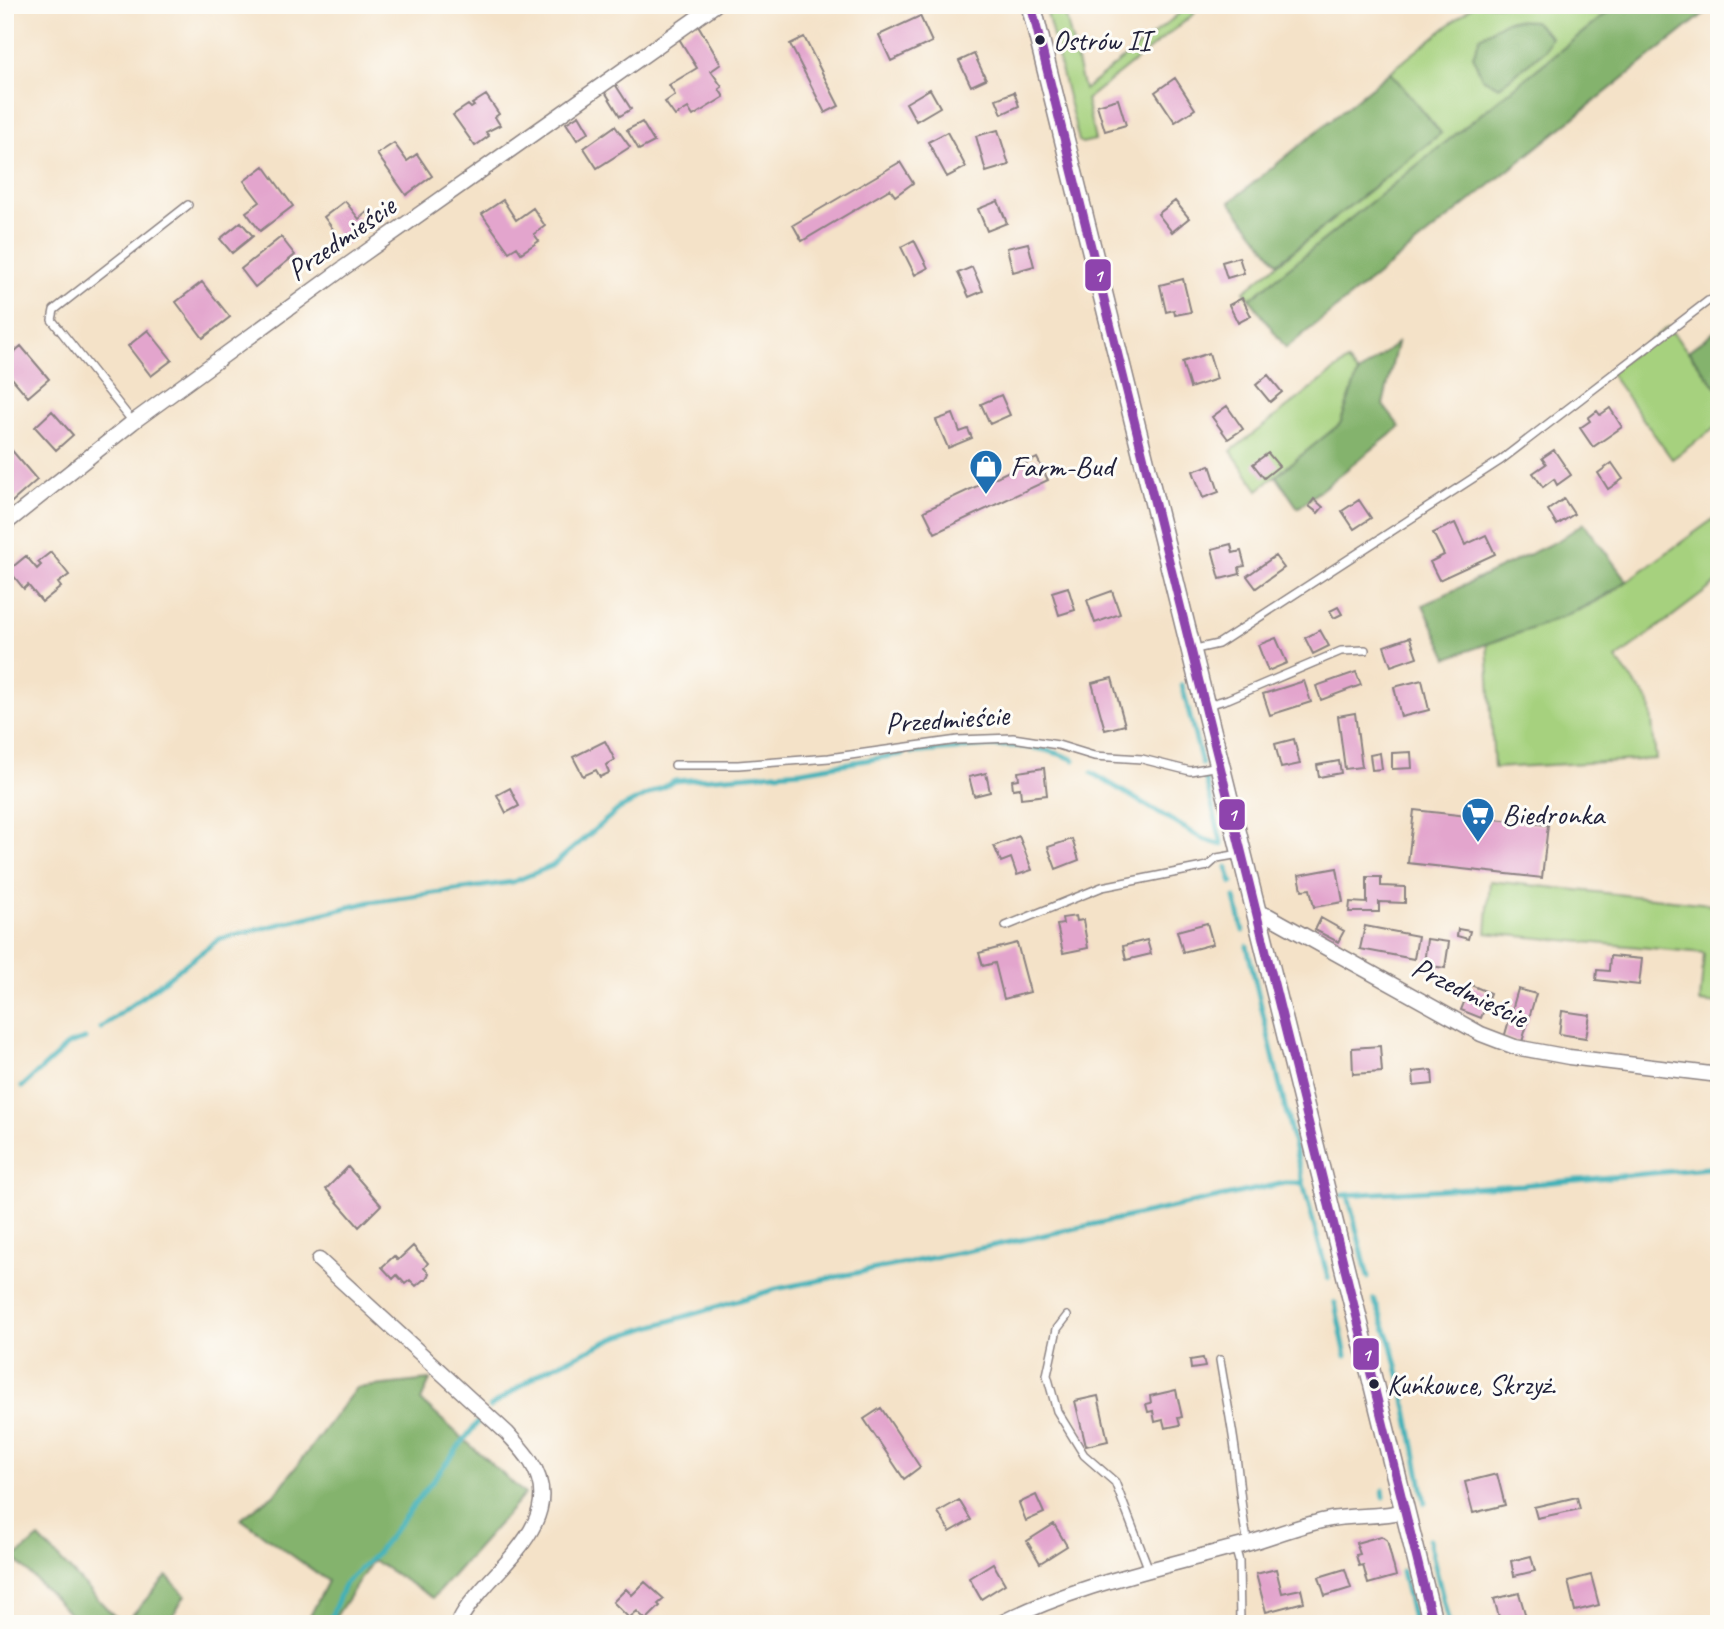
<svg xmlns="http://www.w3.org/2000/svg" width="1724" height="1629" font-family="Caveat,sans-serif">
	<rect width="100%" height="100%" fill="#fdfcf7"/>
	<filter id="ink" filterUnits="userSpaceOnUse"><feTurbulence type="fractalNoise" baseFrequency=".0143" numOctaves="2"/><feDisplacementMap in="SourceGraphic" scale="14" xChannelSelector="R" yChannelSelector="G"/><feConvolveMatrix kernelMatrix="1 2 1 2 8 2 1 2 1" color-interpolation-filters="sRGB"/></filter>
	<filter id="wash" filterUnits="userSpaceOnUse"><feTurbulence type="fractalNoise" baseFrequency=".00686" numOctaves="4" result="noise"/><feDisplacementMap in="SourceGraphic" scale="28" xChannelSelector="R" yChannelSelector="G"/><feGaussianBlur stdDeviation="1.57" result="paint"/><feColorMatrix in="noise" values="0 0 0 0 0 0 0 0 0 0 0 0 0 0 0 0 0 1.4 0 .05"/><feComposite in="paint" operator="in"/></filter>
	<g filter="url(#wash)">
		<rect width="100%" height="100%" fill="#f4e2c8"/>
		<path fill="#a6d17e" stroke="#647a5c" stroke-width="2" d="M1045,5h18l21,85 106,-85 5,8 -109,87 9,40 -13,3 -3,-2z
			M1474,5h143l-367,294 -6,-8 197,-158 -51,-61z
			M1668,327l51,63v35l-47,34 -63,-87z
			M1347,361l11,13 -18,50 -82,66 -27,-39z
			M1719,515v66l-103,78 34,44 6,56 -162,9 -7,-125 95,-34 25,-13z
			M1490,881l229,24v99l-19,-2 4,-49 -218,-20z"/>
		<path fill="#84b36d" stroke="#536a54" stroke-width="2" d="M1617,5h98l-429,343 -36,-49z
			M1508,20l26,1 17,16 -6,13 -46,37 -17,-9 -9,-22 7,-19z
			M1390,72l51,61 -163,130 -48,-61z
			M1719,328v62l-31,-39z
			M1397,343l-14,62 17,22 -102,81 -22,-32 64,-52 18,-50z
			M1584,523l43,58c-53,39 -119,54 -179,77l-25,-53 136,-65z
			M430,1380l-9,21 104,93 -92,104 -60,-38 -42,64h-25l22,-43 -87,-62 35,-26 80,-105z
			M39,1538l83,86h-42l-66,-66z
			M167,1576l18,19 -17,29h-44z"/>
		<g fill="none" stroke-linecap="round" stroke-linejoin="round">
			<path stroke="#40b1b8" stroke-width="5" d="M1182,685l20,79
				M912,753c54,-4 112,-17 162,7
				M1092,773l111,66 19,6
				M1205,777l17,68
				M1227,867l5,16
				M1235,898l8,33
				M1247,946l56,237
				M101,1028l118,-89 151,-37 143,-20 39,-16 67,-57 56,-28 126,-10 102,-17
				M22,1087l47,-43 16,-5
				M1342,1195l180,-10 197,-18
				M1348,1195l20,82
				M1374,1299l18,46 15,64 18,94
				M1335,1303l11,53
				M490,1407l53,-36 74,-34 159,-48 245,-49 264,-57h18l25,95
				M1383,1490l1,7
				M1429,1540l20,84
				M1402,1571l12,53
				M328,1624l17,-41 31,-29 105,-136"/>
		</g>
		<g id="blocks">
			<path fill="#e3a5cd" d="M920,16l12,26 -41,19 -12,-26z
				M698,25l23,39 -10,7 11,16 -3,2 5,8 -31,19 -5,-8 -13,8 -10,-14 10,-7 -6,-10 28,-17 -19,-31z
				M804,37l35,69 -14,7 -35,-69z
				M974,54l12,25 -15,7 -12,-25z
				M1175,78l20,31 -20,13 -20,-30z
				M615,84l16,25 -11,7 -16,-26z
				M930,89l10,18 -24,14 -10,-18z
				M1014,92l5,14 -17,8 -6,-15z
				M486,95l13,19 -4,3 5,8 -14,7 3,4 -14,10 -22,-31 15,-10 3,3 3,-2 -2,-2z
				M1118,99l8,26 -21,6 -8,-26z
				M579,115l10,17 -12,8 -11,-17z
				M642,122l12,20 -15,8 -12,-20z
				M615,126l15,21 -33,21 -13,-20z
				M998,130l11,35 -23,7 -10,-36z
				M947,132l19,35 -19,10 -19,-35z
				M394,143l13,18 10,-7 15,22 -26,19 -29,-41z
				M900,162l13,21 -18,13 -5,-7 -88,52 -9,-16z
				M264,166l29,40 -33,25 -14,-19 14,-10 -16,-21z
				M503,200l13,20 17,-12 12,18 -11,8 5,7 -18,12 -4,-6 -8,5 -27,-38z
				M345,201l14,18 8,-7 8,11 -30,22 -21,-28z
				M998,201l9,22 -20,8 -9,-22z
				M1175,201l14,17 -17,14 -14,-18z
				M241,222l12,14 -21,17 -12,-14z
				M281,237l14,18 -40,32 -14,-18z
				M914,240l14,28 -13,7 -14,-28z
				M1028,243l6,23 -21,6 -6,-24z
				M1239,257l5,16 -17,5 -5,-16z
				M972,267l11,24 -14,6 -11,-24z
				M1183,279l8,33 -16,3 -1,-5 -8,2 -6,-27z
				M202,282l28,35 -27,21 -27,-36z
				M1242,298l9,18 -13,7 -9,-18z
				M148,330l24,30 -21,16 -23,-30z
				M21,346l28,33 -21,18 -23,-27v-10z
				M1209,353l8,26 -27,9 -8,-26z
				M1268,375l14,17 -12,10 -14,-17z
				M1001,395l9,20 -20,9 -9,-20z
				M1227,406l16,23 -15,10 -16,-22z
				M1610,408l12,19 -29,20 -13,-19 10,-7 -2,-3 9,-7 3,4z
				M52,411l21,24 -17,15 -21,-23z
				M953,414l7,18 8,-3 4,9 -24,10 -12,-28z
				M9,447l28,33 -32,28v-58z
				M1554,450l17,25 -14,10 -3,-6 -11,8 -10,-14 13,-9 -4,-6z
				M1268,453l11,13 -15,12 -11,-14z
				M1037,458l11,22 -113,53 -11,-22z
				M1612,463l11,16 -15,10 -10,-16z
				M1210,465l9,27 -16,6 -10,-27z
				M1314,499l9,8 -5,6 -9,-7z
				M1564,499l10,15 -17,11 -9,-15z
				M1359,500l12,18 -17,11 -12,-18z
				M1455,523l10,22 21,-10 9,19 -56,26 -9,-18 14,-7 -11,-22z
				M1231,544l2,9 8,-2 4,15 -6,1 1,7 -20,5 -8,-30z
				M51,552l18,23 -11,8 3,4 -19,15 -14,-17 -4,4 -15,-19 17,-14 11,13 4,-4 -3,-3z
				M1275,556l9,12 -28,20 -9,-12z
				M1068,587l7,23 -16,5 -7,-23z
				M1112,591l8,23 -25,9 -8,-23z
				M1338,607l4,7 -8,4 -4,-7z
				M1320,630l9,16 -16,8 -8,-16z
				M1410,637l7,20 -26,9 -7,-20z
				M1276,638l11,25 -19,8 -10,-26z
				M1356,672l5,13 -40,15 -5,-14z
				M1112,678l13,47 -20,5 -13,-47z
				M1422,680l7,30 -28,7 -7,-30z
				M1304,681l7,21 -41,13 -7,-21z
				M1355,713l7,54 -17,2 -7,-53z
				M1294,739l6,25 -19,4 -6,-24z
				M605,741l10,19 -9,5 3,8 -9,4 -4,-7 -13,6 -10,-19z
				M1411,752l1,16 -20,1v-16z
				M1380,753l2,16 -10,1 -2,-15z
				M1339,761l2,12 -22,4 -2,-12z
				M1044,768l3,27 -26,3 -1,-10 -7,1 -1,-9 7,-1 -1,-7z
				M986,773l4,19 -16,4 -5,-19z
				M510,788l9,18 -13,7 -9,-18z
				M1414,810l134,15 -6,53 -134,-15z
				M1019,836l13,34 -15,5 -6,-17 -10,4 -7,-16z
				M1072,839l7,21 -23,9 -8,-22z
				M1337,868l6,34 -29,5 -4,-18 -8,1 -3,-15z
				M1367,877h14v9l24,1v16l-26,-1v10h-30l1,-10 17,1z
				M1076,916l1,5 6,-1 5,28 -25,5 -6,-28 6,-1 -1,-6z
				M1321,918l23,13 -6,11 -23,-12z
				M1207,923l6,21 -30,8 -6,-21z
				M1365,926l53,10 -4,23 -54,-10z
				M1458,929l12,2 -2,8 -11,-3z
				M1427,939l22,3 -4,26 -21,-3z
				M1147,940l4,14 -25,6 -3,-14z
				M1017,943l13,49 -26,7 -9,-36 -12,3 -4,-13z
				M1610,956l32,3 -3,26 -43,-5 1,-10 12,1z
				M1471,985l19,8 -9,25 -20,-8z
				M1518,989l18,5 -14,48 -18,-4z
				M1562,1011l28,4 -4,23 -27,-4z
				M1380,1046l2,26 -29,2 -1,-26z
				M1432,1070l1,14 -19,2 -1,-14z
				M348,1167l33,38 -22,22 -33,-38z
				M413,1246l15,17 -4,5 5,5 -3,7h-3l-7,6 -6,-6 -5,4 -8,-9 -4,4 -11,-12 12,-11 4,4z
				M1203,1358l2,9 -14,2 -1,-9z
				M1176,1390l6,27 -4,1 2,7 -15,3 -2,-8 -8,2 -2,-11 -5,1 -2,-8 5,-1 -1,-7z
				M1098,1396l10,45 -22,5 -11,-45z
				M881,1408l39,59 -16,12 -40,-60z
				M1497,1474l8,31 -32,8 -8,-31z
				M1036,1495l8,18 -18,8 -7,-18z
				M1577,1497l3,12 -43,9 -3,-11z
				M959,1500l12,20 -21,12 -12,-20z
				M1054,1524l13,22 -27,17 -13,-22z
				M1381,1536l6,4 9,36 -28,8 -5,-19 -4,1 -3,-11 4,-1 -4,-11z
				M1531,1556l4,15 -21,5 -3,-15z
				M993,1563l12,21 -24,15 -12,-21z
				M1276,1569l6,24 19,-4 3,13 -38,10 -10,-38z
				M1345,1569l6,19 -26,8 -6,-19z
				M1591,1575l8,30 -24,6 -7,-30z
				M645,1582l19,17 -6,5 2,2 -14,14 -9,-9 -8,7 -16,-16 13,-13 6,6z
				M1519,1593l7,24 -25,7 -7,-25z"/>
		</g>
	</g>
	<g filter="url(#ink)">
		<use href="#blocks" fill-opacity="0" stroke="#8b8282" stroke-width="2"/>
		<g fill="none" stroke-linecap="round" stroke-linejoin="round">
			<defs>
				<path id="service" d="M133,422l-81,-102 2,-10 134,-105
					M1191,650l27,-6 283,-184 207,-159 11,-3
					M1208,705l20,-6 113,-48 24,-1
					M675,765h63l91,-7 129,-18 55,-2 45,7 36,11 48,3 48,12 29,-5
					M1006,926l96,-39 106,-21 9,-8 23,-4
					M1067,1316l-10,13 -10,46 10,36 27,44 31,27 34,88
					M1220,1360c5,32 12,64 16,97 4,29 5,57 12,86
					M1235,1547l4,14 1,63"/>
				<path id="minor" d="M5,524l128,-102 212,-155 370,-262
					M1255,912l14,4 212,118 34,13 54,10 150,18
					M319,1260l188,173c8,9 18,19 24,29 31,48 -14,89 -44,122 -11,13 -23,25 -29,40
					M999,1624c72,-37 152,-54 229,-75 33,-8 65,-22 98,-29 26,-6 53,-2 79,-9"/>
				<path id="secondary" d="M1031,5l402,1619"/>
			</defs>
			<use href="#service" stroke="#8b8282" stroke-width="10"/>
			<use href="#minor" stroke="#8b8282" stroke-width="17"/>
			<use href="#secondary" stroke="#8b8282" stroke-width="22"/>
			<use href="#service" stroke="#fff" stroke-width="7"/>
			<use href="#minor" stroke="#fff" stroke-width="14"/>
			<use href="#secondary" stroke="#fff" stroke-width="19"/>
			<defs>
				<path id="bus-1" d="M1031,5l402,1619"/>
			</defs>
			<use href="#bus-1" stroke="#fdfcf7" stroke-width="14"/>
			<use href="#bus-1" stroke="#8e44ad" stroke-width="9"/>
		</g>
	</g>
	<defs>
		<symbol id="shop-pin" viewBox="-11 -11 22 30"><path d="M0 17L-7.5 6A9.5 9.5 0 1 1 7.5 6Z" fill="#1f6fb2" stroke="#fdfcf7"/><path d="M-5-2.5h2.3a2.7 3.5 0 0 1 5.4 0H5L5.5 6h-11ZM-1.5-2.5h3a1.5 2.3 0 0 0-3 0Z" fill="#fff"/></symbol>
		<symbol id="supermarket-pin" viewBox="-11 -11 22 30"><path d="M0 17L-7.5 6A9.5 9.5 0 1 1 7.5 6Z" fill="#1f6fb2" stroke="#fdfcf7"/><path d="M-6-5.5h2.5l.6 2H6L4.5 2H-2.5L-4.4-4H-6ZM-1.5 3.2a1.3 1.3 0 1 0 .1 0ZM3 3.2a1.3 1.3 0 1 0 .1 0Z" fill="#fff"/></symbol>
	</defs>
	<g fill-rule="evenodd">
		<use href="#shop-pin" x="967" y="447" width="38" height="52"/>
		<use href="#supermarket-pin" x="1459" y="795" width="38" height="52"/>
	</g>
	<g fill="#22223b" stroke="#fdfcf7" stroke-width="2.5">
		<circle cx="1040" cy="40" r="6"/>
		<circle cx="1374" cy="1384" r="6"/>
	</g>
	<g text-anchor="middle" stroke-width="6" stroke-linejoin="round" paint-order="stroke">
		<g font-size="28" fill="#22223b" stroke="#fdfcf7" text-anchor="start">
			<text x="1053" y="50">Ostrów II</text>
			<text x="1387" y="1394">Kuńkowce, Skrzyż.</text>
		</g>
		<g font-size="30" fill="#22223b" stroke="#fdfcf7">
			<text transform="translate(341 238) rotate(-35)" y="10">Przedmieście</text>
			<text transform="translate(947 719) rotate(-4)" y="10">Przedmieście</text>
			<text transform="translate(1470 992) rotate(26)" y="10">Przedmieście</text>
		</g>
		<g font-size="30" fill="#22223b" stroke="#fdfcf7" text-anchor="start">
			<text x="1010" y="476">Farm-Bud</text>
			<text x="1502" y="824">Biedronka</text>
		</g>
	</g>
	<g stroke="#fdfcf7" stroke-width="2.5">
		<rect x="1084" y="258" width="28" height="34" rx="7" fill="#8e44ad"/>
		<rect x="1218" y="798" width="28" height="33" rx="7" fill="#8e44ad"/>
		<rect x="1352" y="1337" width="28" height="34" rx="7" fill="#8e44ad"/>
	</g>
	<g font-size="19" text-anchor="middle" font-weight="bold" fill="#fff">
		<text x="1098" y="282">1</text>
		<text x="1232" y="821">1</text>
		<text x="1366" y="1361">1</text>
	</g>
	<rect width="1724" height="1629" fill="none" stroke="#fdfcf7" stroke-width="28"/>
</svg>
